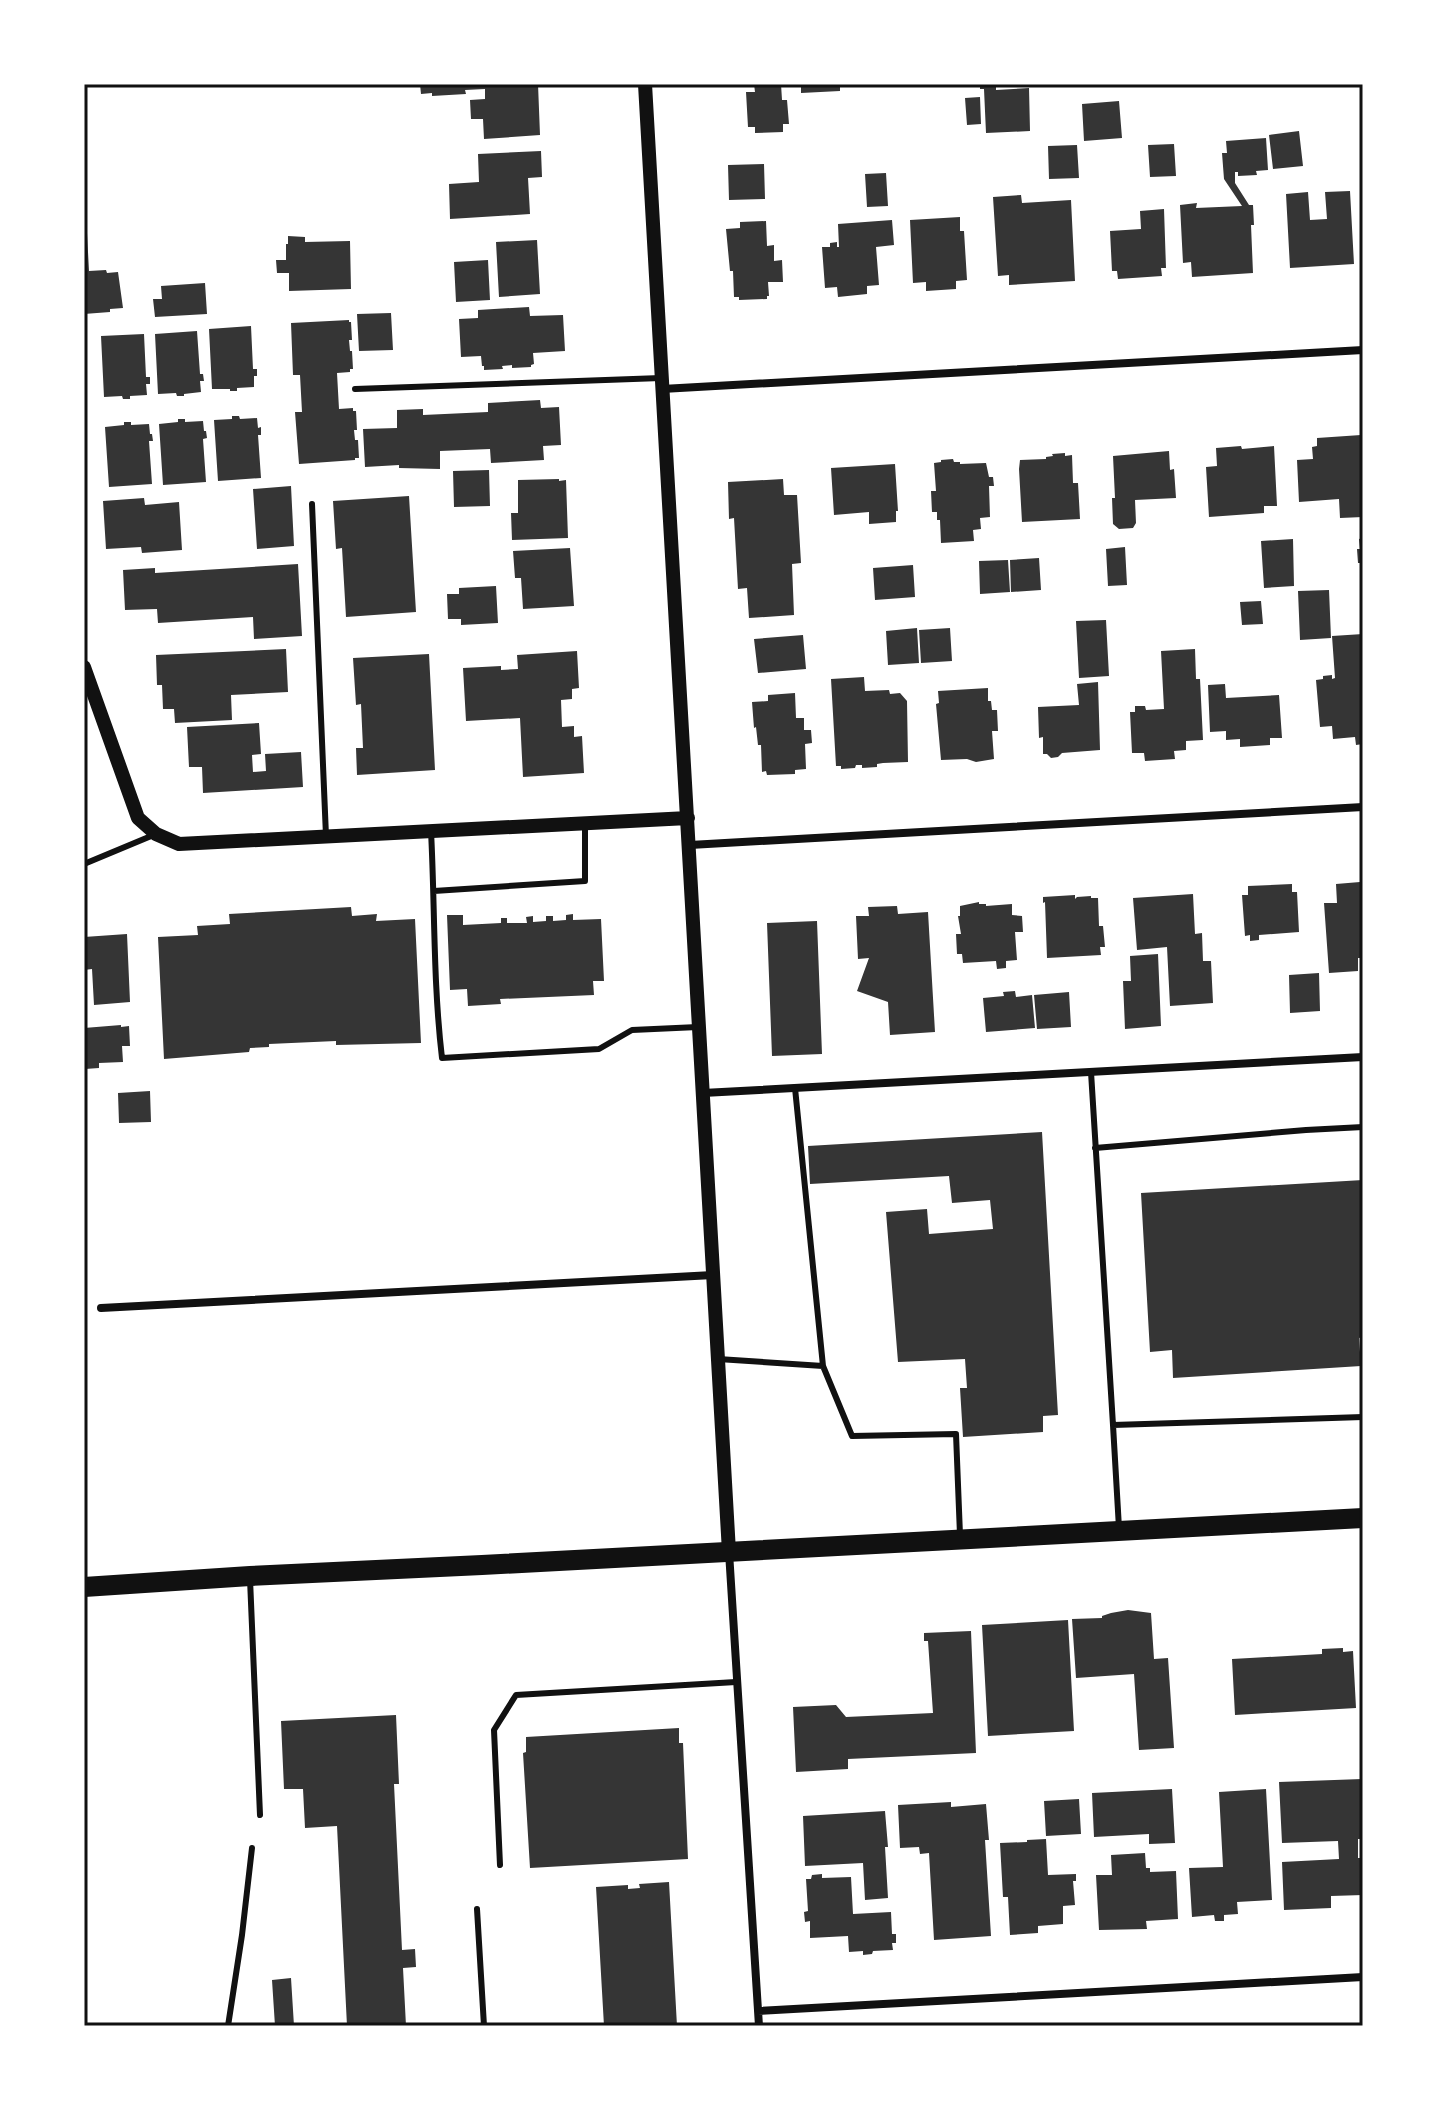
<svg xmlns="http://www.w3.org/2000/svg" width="1447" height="2110" font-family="'Space Grotesk',sans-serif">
	<rect width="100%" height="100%" fill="#fff"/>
	<path fill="#353535" d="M420,84h118l2,51 -56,4 -1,-20h-12l-1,-19 15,-1v-10l-20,1 1,4 -34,2v-3l-11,1z
		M754,84h27l1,16h5l2,24h-6v8l-28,1v-6h-7l-2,-35h9z
		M801,84h39v7l-39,2z
		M980,84h16v6l33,-2 1,43 -44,2 -2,-44h-4z
		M980,97l1,27 -14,1 -2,-27z
		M1119,101l3,37 -38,3 -2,-37z
		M1299,131l4,35 -30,3 -4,-34z
		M1266,138l2,32 -12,1 1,4 -19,1v-4h-3v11l14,22h4l1,20h-3l2,48 -61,4 -1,-15 -8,1 -3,-58 17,-2 -1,5 46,-2 -18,-27 -2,-26h5l-1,-12z
		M1174,144l2,32 -26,1 -2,-32z
		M1077,145l2,33 -30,1 -1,-33z
		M541,151l1,26 -14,1 2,36 -80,5 -1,-35 30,-2 -1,-28z
		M764,164l1,35 -36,1 -1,-35z
		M886,173l2,33 -21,1 -2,-33z
		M1350,191l4,73 -64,4 -4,-74 22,-2 2,28 17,-1 -2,-27z
		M1021,195l1,8 49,-3 4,81 -66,4v-10l-11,1 -5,-79z
		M1164,209l2,59h-5l1,8 -44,3 -1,-8h-5l-2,-40 31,-2 -1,-18z
		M960,217v14h4l3,49 -11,1v8l-30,2v-9l-13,1 -3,-63z
		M892,220l2,25 -18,2 3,38 -12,1v8l-29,3 -1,-10 -12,1 -3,-41h8v-4l7,-1v5h2l-1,-23z
		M766,221l1,25 7,-1v16l8,-1 1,22h-15l1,14h-2v3l-28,1v-3h-5l-1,-26h-3l-4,-42 14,-1v-6z
		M84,233h3l2,38 17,-1 1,3 11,-1 5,36 -13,1v3l-26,2z
		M288,236l17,1v5l45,-1 1,48 -62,2v-18h-12l-1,-13h10v-16h2z
		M537,240l3,54 -41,3 -3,-55z
		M488,260l2,40 -34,2 -2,-40z
		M205,283l2,31 -52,3 -2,-18h9l-1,-13z
		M529,307l1,9 33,-1 2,36 -32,2 1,11 -3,1v2l-19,1v-3l-10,1 1,3 -19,1v-4h-2l-1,-10 -20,1 -2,-38 19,-1v-8z
		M391,313l2,37 -34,1 -2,-37z
		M349,320v2h2l1,18h-3l1,11h2l1,18h-3v3l-13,1 2,36 14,-1v3h3l1,19h-3l1,10h3l1,18h-4v2l-56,4 -4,-52h7l-2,-37h-7l-2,-52z
		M251,326l2,43h4v7h-3v11l-17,1v3h-7v-2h-18l-3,-60z
		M197,331l3,43h3l1,7h-4l1,11 -17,2v2h-7l-1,-3 -18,1 -3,-60z
		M144,334l2,43h4v7h-4l1,11 -17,1v3h-7l-1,-3 -18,1 -3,-61z
		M540,400l1,8 18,-1 2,38 -18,1 1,14 -53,3 -1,-14 -50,2v18l-41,-1v-3l-34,2 -2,-38 34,-1v-18l26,-1v6l65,-3v-9z
		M232,416h7l1,3 17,-1 1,10 3,-1v8h-3l3,43 -43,3 -4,-61 18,-1z
		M178,419h7v3l18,-1 1,10h2l1,7 -4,1 3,43 -43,3 -4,-61 19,-2z
		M124,422h7v3l18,-1 1,10h2l1,7h-4l3,43 -43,3 -4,-60 19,-2z
		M1361,435v9h2v73l-23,1 -1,-19 -40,3 -2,-42 16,-1 -1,-12 5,-1v-8z
		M1241,446l1,3 32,-3 3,60h-13v7l-55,4 -3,-50 11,-1 -1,-18z
		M1169,451l1,19 4,-1 2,29 -41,2 1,23 -3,5 -14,1 -6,-5 -1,-26h3l-2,-42z
		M1065,453v3l7,-1 1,28h5l2,36 -58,3 -3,-53 1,-9 26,-1v-2l7,-1 -1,-2z
		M953,459l1,3h6v2l26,-1 3,14h4l1,9h-5l1,31 -10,1 1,11 -8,1 1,11 -33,2 -1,-23h-3v-8h-5l-1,-21h5l-2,-28 7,-1v-2z
		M895,464l3,47h-2v11l-27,2v-12l-35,3 -3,-47z
		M489,470l1,36 -36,1 -1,-36z
		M559,479v2l7,-1 2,58 -56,2 -1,-27h7v-33z
		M783,479l1,16h13l4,68 -9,1 2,51 -45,3 -2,-30 -9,1 -4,-71 -5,1 -1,-37z
		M291,486l3,60 -37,3 -4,-60z
		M409,496l7,116 -70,5 -4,-69 -6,1 -3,-48z
		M144,498l1,7 34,-3 3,48 -40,3 -1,-6 -35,2 -3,-48z
		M1363,538v25h-5l-1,-14h3l-1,-10z
		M1293,539l1,47 -30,2 -3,-47z
		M1125,547l2,38 -19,1 -2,-37z
		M570,548l4,58 -51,3 -2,-31h-6l-2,-27z
		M1039,558l2,32 -30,2 -1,-32z
		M1008,560l2,32 -30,2 -1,-33z
		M298,564l4,72 -48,3 -1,-22 -95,6 -1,-14 -32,1 -2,-40 32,-2v5z
		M913,565l2,32 -40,3 -2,-32z
		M496,586l2,37 -37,2v-6h-13l-1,-25h12v-6z
		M1329,590l2,48 -31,2 -2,-49z
		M1261,601l2,23 -21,1 -2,-23z
		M1106,620l3,56 -30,2 -3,-57z
		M917,628l2,35 -31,2 -2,-34z
		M950,628l2,33 -31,2 -2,-33z
		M1363,634v110l-7,1 -1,-8 -22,2 -1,-13 -12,1 -4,-47 7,-1v-3l9,-1v4l3,-1 -3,-42z
		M803,635l3,34 -48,4 -4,-34z
		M286,649l2,43 -57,3 1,25 -57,3 -1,-14h-11l-1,-24h-5l-1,-30z
		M1195,649l1,30h4l3,61 -17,1v9l-12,1 1,8 -30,2 -1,-8h-12l-2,-41h5v-6h10l1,4 18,-1 -3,-58z
		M577,651l2,37 -7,1v10l-11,1 1,27 12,-1v11l8,-1 2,37 -61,4 -3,-59 -54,3 -3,-53 38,-2v4l17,-1 -1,-14z
		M429,654l6,116 -78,5 -1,-27h7l-2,-44 -5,1 -3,-47z
		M864,677l1,14 24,-1 1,4 10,-1 7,8 1,61 -25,1 -6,1v3l-15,1v-3h-6l-1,3 -14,1v-3h-5l-5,-87z
		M1098,682l2,68 -38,3 -4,4 -7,1 -4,-4h-4v-17l-4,1 -1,-31 41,-2 -2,-21z
		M1225,684l1,14 53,-3 3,43h-12v7l-30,2v-8l-14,1v-9l-16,1 -2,-47z
		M988,688v13h3l1,9h5l1,21h-6l2,28 -18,3 -9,-3 -26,1 -5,-56 3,-1 -1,-12z
		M795,693l1,25h8v12h7l1,13 -7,1 1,25 -11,1v4l-28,1 -1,-4 -4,1 -1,-27h-3l-2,-18 -2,1 -2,-26 16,-1v-6z
		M259,723l2,31 -9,1 1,17 13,-1 -1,-17 36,-2 2,35 -100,6 -1,-26h-13l-2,-40z
		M1360,882v3h3v73h-5v13l-29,2 -5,-70h13l-1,-19z
		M1292,884v8h5l2,40 -40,3v5l-9,1v-6l-5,1 -3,-41h6v-9z
		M1193,894l2,40 7,-1 1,28h8l2,42 -43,3 -3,-59 -30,3 -4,-52z
		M1075,895v4l2,-2 14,-1v2h7l1,28h4l2,21h-5l1,8 -54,3 -2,-56 -2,1v-6z
		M979,902v2h7v2l26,-2v11l10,1 1,16h-8l2,28 -11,1v7l-9,1 -1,-8 -33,2 -1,-9h-5l-1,-20h5l-3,-18h2v-10z
		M897,906l1,8 30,-2 7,120 -45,3 -2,-33 -31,-11 12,-33 -11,1 -2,-43h13l-1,-9z
		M351,907l1,9 25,-2 -1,7 39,-2 6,124 -85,2v-4l-67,3v3l-19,1 -1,4 -85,7 -6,-122 40,-2 -1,-9 33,-2 -1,-10z
		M573,914v6l28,-1 3,62h-11l1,14 -94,4 1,5 -33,2 -1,-17 -17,1 -3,-75h16v10l38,-2v-5h6v5h20l-1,-6 7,-1v6l13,-1v-5h7v5l13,-1v-5z
		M817,921l5,133 -50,2 -5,-133z
		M127,934l3,68 -36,3 -2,-36 -8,1v-33z
		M1158,954l3,72 -36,3 -2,-48h8l-1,-25z
		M1319,973l1,38 -30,2 -1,-38z
		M1015,991l1,6 16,-2 3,33 -49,4 -3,-34 21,-2 -1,-4z
		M1069,992l2,35 -34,2 -3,-34z
		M121,1025v2l8,-1 1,20h-8l1,16 -24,1v5l-14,1 -1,-41z
		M150,1091l1,31 -32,1 -1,-30z
		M1042,1132l16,283 -15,1v16l-80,5 -3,-49h7l-2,-29 -67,3 -12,-150 41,-3 2,25 64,-5 -3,-29 -38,3 -3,-27 -139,8 -2,-38z
		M1363,1180v157l-4,1 2,28 -188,12 -1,-28 -22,2 -9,-159z
		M1128,1610l23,3 3,46 14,-1 6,90 -35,2 -5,-76 -58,4 -4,-59 30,-1v-2l9,-3z
		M1068,1620l6,111 -86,5 -6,-111z
		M971,1631l5,122 -128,6v10l-52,3 -3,-65 43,-2 10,12 87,-4 -5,-72h-4v-8z
		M1343,1648v4l10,-1 3,57 -121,7 -3,-56 90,-5v-5z
		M396,1715l3,69h-5l8,166 13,-1 1,18 -13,1 3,58h-59l-10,-200 -32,2 -2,-39h-19l-3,-68z
		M679,1728v15h4l5,116 -158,9 -7,-115 3,-1v-15z
		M1362,1779l1,60h-5v19h5v37l-32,1v12l-47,2 -2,-48 57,-3 -1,-18 -56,2 -3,-61z
		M1172,1789l3,54 -26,1v-10l-55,3 -2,-44z
		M1266,1789l6,111 -35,2 1,12 -14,1v6h-9l-1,-6 -22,2 -3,-49 34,-1 -4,-75z
		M1079,1799l2,35 -35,2 -2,-35z
		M951,1802v5l35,-3 3,36h-4l6,96 -57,4 -5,-87 -9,1 -1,-7 -19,1 -2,-43z
		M885,1811l3,36h-3l3,51 -23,2 -2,-37 -58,3 -2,-50z
		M1046,1839l2,36 28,-1v7h-3l2,24 -12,1v18l-25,2v7l-28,2 -2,-38h-5l-3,-54 27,-1v-2z
		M1145,1853l1,15h4v4l26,-1 2,48 -32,2 1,8 -48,1 -3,-55h16l-1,-20z
		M822,1874v4l29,-1 2,37 38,-2 1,22h4v9h-4l1,7 -20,1 -1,3 -9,1v-4l-14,1 -1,-16 -38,2v-17l-5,1 -1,-10 4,-1 -2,-32h5l1,-4z
		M669,1882l8,144h-73l-8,-139 32,-2v4l12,-1 -1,-4z
		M291,1978l3,48h-19l-3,-46z"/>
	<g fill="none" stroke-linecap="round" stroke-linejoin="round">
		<path stroke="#111" stroke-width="6" d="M355,389l306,-11
			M312,504l14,332
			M431,831c4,76 2,151 11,227l157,-9 33,-19 66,-3
			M84,864l72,-30
			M434,891l151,-10v-57
			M1091,1072l22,353 250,-8
			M795,1088l28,278 29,70 104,-2 4,101
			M1095,1148l211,-18 57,-3
			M718,1359l105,7
			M1113,1425l6,103
			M250,1579l10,236
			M500,1865l-6,-135 22,-35 220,-13
			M477,1909l7,117
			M228,2026l14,-91 10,-87"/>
		<path stroke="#111" stroke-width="8" d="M662,389l701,-39
			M690,845l673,-38
			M703,1093l660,-36
			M101,1308l612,-33
			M729,1552l30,474
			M758,2011l605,-34"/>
		<path stroke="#111" stroke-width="14" d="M645,84l84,1468
			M84,667l54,151 18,16 23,10 509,-26"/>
		<path stroke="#111" stroke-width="20" d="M84,1587l166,-11 232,-11 881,-47"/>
	</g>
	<rect width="1447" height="2110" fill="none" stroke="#ffffff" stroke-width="172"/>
	<rect x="86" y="86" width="1275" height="1938" fill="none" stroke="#111" stroke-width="3"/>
</svg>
